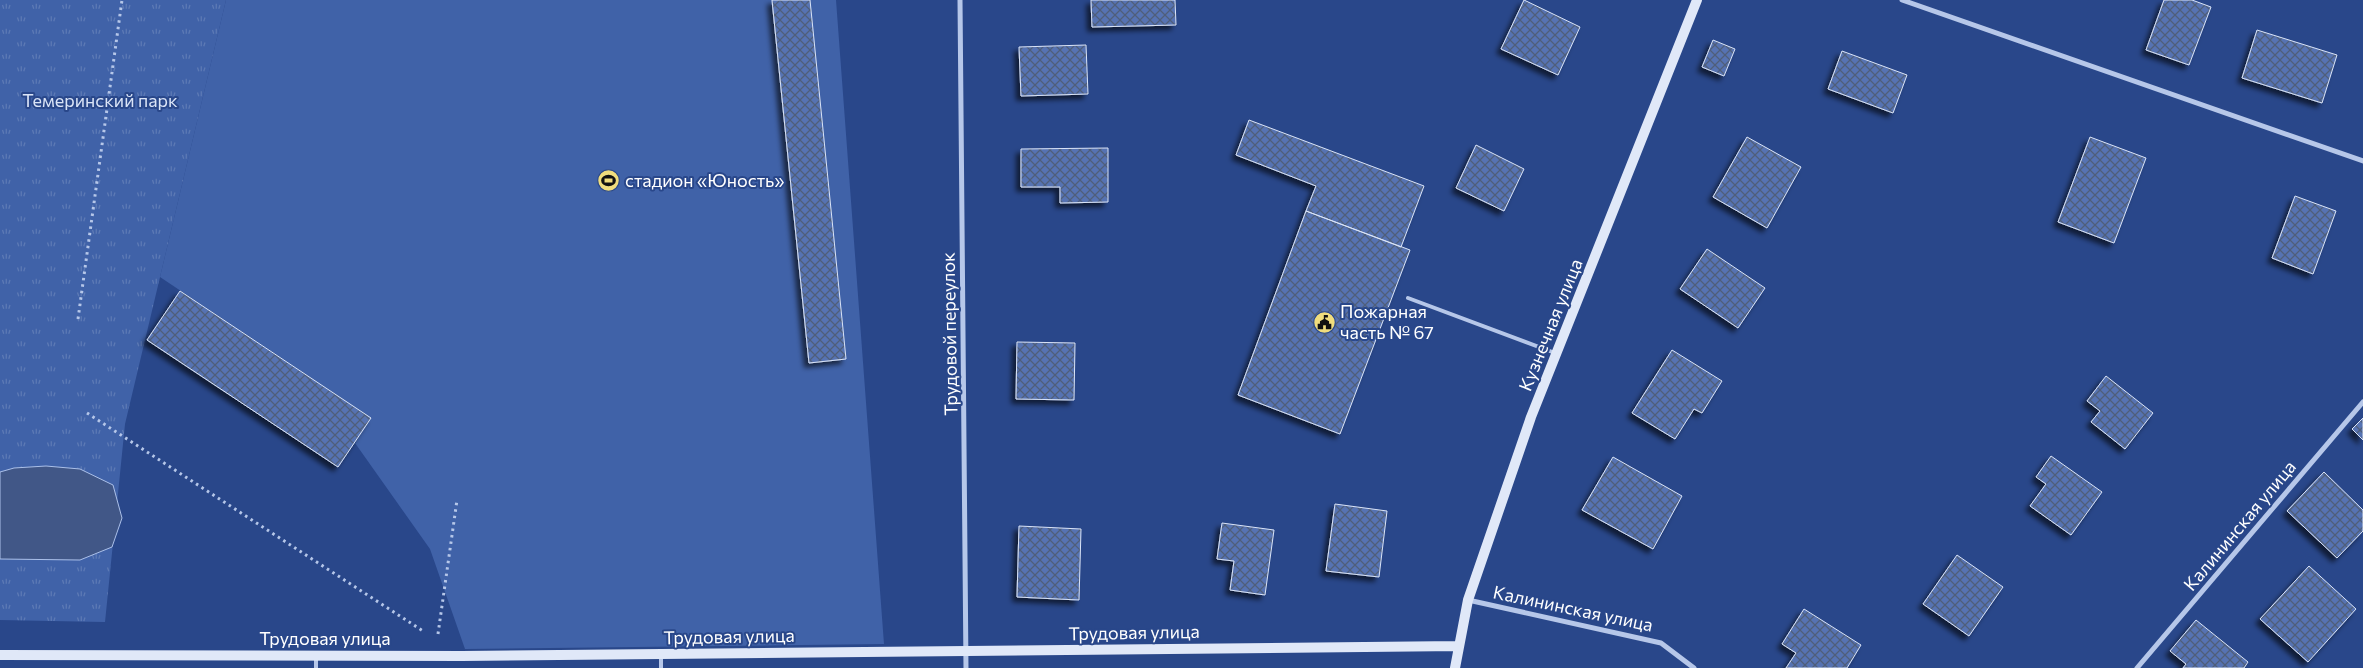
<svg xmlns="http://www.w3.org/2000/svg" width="2363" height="668" font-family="Commissioner,sans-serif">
	<defs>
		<pattern id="grass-tufts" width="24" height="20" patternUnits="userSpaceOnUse" patternTransform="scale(1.25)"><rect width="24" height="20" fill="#4062a8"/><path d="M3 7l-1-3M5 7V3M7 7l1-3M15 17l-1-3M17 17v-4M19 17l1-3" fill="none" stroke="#5d7ab5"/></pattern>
		<pattern id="building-cross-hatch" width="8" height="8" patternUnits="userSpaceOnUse" patternTransform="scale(1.25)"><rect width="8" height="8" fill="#5673b2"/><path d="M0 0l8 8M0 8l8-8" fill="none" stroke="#505e7a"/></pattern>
		<filter id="shadow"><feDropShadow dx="-4.5" dy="4.5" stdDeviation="2.5" flood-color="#0009"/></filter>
	</defs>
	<rect width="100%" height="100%" fill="#29478a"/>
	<path fill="url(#grass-tufts)" d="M0,0h226l-101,424 -20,198 -105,-2z"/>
	<path fill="#4062a8" d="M226,0h610l48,644 -419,5 -35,-100 -75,-106 16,-25 -211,-141z"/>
	<path fill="#415787" stroke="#abc0e9" d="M46,466l34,3 33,16 9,33 -10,29 -32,13 -80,-1v-87l14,-4z"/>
	<path fill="url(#building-cross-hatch)" stroke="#dae4f7" filter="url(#shadow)" d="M772,0h38l36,359 -37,4z
		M1091,0h84l1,25 -84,2z
		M1524,0l56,27 -22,48 -57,-26z
		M2164,0h28l19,7 -22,58 -43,-15z
		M2257,30l80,25 -15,48 -80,-25z
		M1713,40l22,9 -11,27 -22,-9z
		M1086,45l2,49 -67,2 -2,-49z
		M1842,51l65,24 -14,38 -65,-24z
		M1249,120l175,66 -23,61 -95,-36 10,-25 -80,-31z
		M1747,137l54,30 -34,61 -54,-31z
		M2090,137l56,21 -32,85 -56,-21z
		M1476,145l48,24 -20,42 -48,-23z
		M1108,148v54l-48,1v-16h-39v-38z
		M2295,196l41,15 -23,63 -41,-16z
		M1306,211l104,39 -70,184 -102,-39z
		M1707,249l58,39 -27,40 -58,-39z
		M180,291l191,127 -33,49 -191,-127z
		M1017,342l58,1 -1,57 -58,-1z
		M1672,350l50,31 -20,32 -8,-4 -19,30 -43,-26z
		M2106,376l47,37 -28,36 -34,-27 9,-11 -13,-10z
		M2363,418v22l-11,-11z
		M2051,456l51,36 -31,43 -41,-29 16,-22 -10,-7z
		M1613,457l69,39 -29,53 -71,-39z
		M2324,472l39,38v21l-26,27 -50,-47z
		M1335,504l52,7 -8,66 -53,-6z
		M1222,523l52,7 -9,65 -35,-5 4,-29 -17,-2z
		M1019,526l62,3 -2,71 -62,-3z
		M1957,555l46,32 -34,49 -46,-32z
		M2309,566l47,43 -48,53 -48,-43z
		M1804,609l57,36 -14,23h-61l10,-15 -14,-9z
		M2196,620l52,42 -4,6h-61l3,-4 -16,-13z"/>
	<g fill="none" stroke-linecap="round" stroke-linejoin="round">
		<path stroke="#b6c7e9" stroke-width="3" stroke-dasharray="2.5 4" stroke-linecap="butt" d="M78,319l44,-319
			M87,413l336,218
			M438,634l19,-134"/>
		<path stroke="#b6c7e9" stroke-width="4" d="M1408,298l147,55
			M661,656v12
			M316,668v-10"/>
		<path stroke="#b6c7e9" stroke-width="5" d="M960,0l6,668
			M1902,0l461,161
			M1468,600l193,43 33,25
			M2137,668l226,-266"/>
		<path stroke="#e0e8f8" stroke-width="10" d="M0,655l462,1 997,-10
			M1455,668l13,-68 63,-183 166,-417"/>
	</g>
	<defs>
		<symbol id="stadium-disc" viewBox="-11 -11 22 22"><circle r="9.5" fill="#f0dd7d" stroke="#29478a"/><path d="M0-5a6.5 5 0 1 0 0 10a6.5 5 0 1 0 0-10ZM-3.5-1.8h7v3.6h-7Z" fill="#111"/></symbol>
		<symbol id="civic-disc" viewBox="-11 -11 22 22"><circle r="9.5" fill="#f0dd7d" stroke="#29478a"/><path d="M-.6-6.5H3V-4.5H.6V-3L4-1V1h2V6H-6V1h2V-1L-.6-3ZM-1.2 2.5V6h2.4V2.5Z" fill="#111"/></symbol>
	</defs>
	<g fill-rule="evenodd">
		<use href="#stadium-disc" x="596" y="168" width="25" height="25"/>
		<use href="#civic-disc" x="1312" y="310" width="25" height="25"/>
	</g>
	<g text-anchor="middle" stroke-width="4" stroke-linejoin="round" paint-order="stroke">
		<g font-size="18" fill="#dae4f7" stroke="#29478a">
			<text x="100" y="107">Темеринский парк</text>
		</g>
		<g font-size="18" fill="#fff" stroke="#29478a" text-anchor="start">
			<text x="625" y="187">стадион «Юность»</text>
			<text x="1340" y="318">Пожарная<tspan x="1340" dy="21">часть № 67</tspan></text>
		</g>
		<g font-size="18" fill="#fff" stroke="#29478a">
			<text transform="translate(1551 325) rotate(-68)" y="6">Кузнечная улица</text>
			<text transform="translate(950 334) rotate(-91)" y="6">Трудовой переулок</text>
			<text transform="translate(2240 526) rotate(-50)" y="6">Калининская улица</text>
			<text transform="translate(1573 609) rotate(12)" y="6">Калининская улица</text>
			<text transform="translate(1134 633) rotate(-1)" y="6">Трудовая улица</text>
			<text transform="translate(729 637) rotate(-1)" y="6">Трудовая улица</text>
			<text x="325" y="645">Трудовая улица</text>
		</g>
	</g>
</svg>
